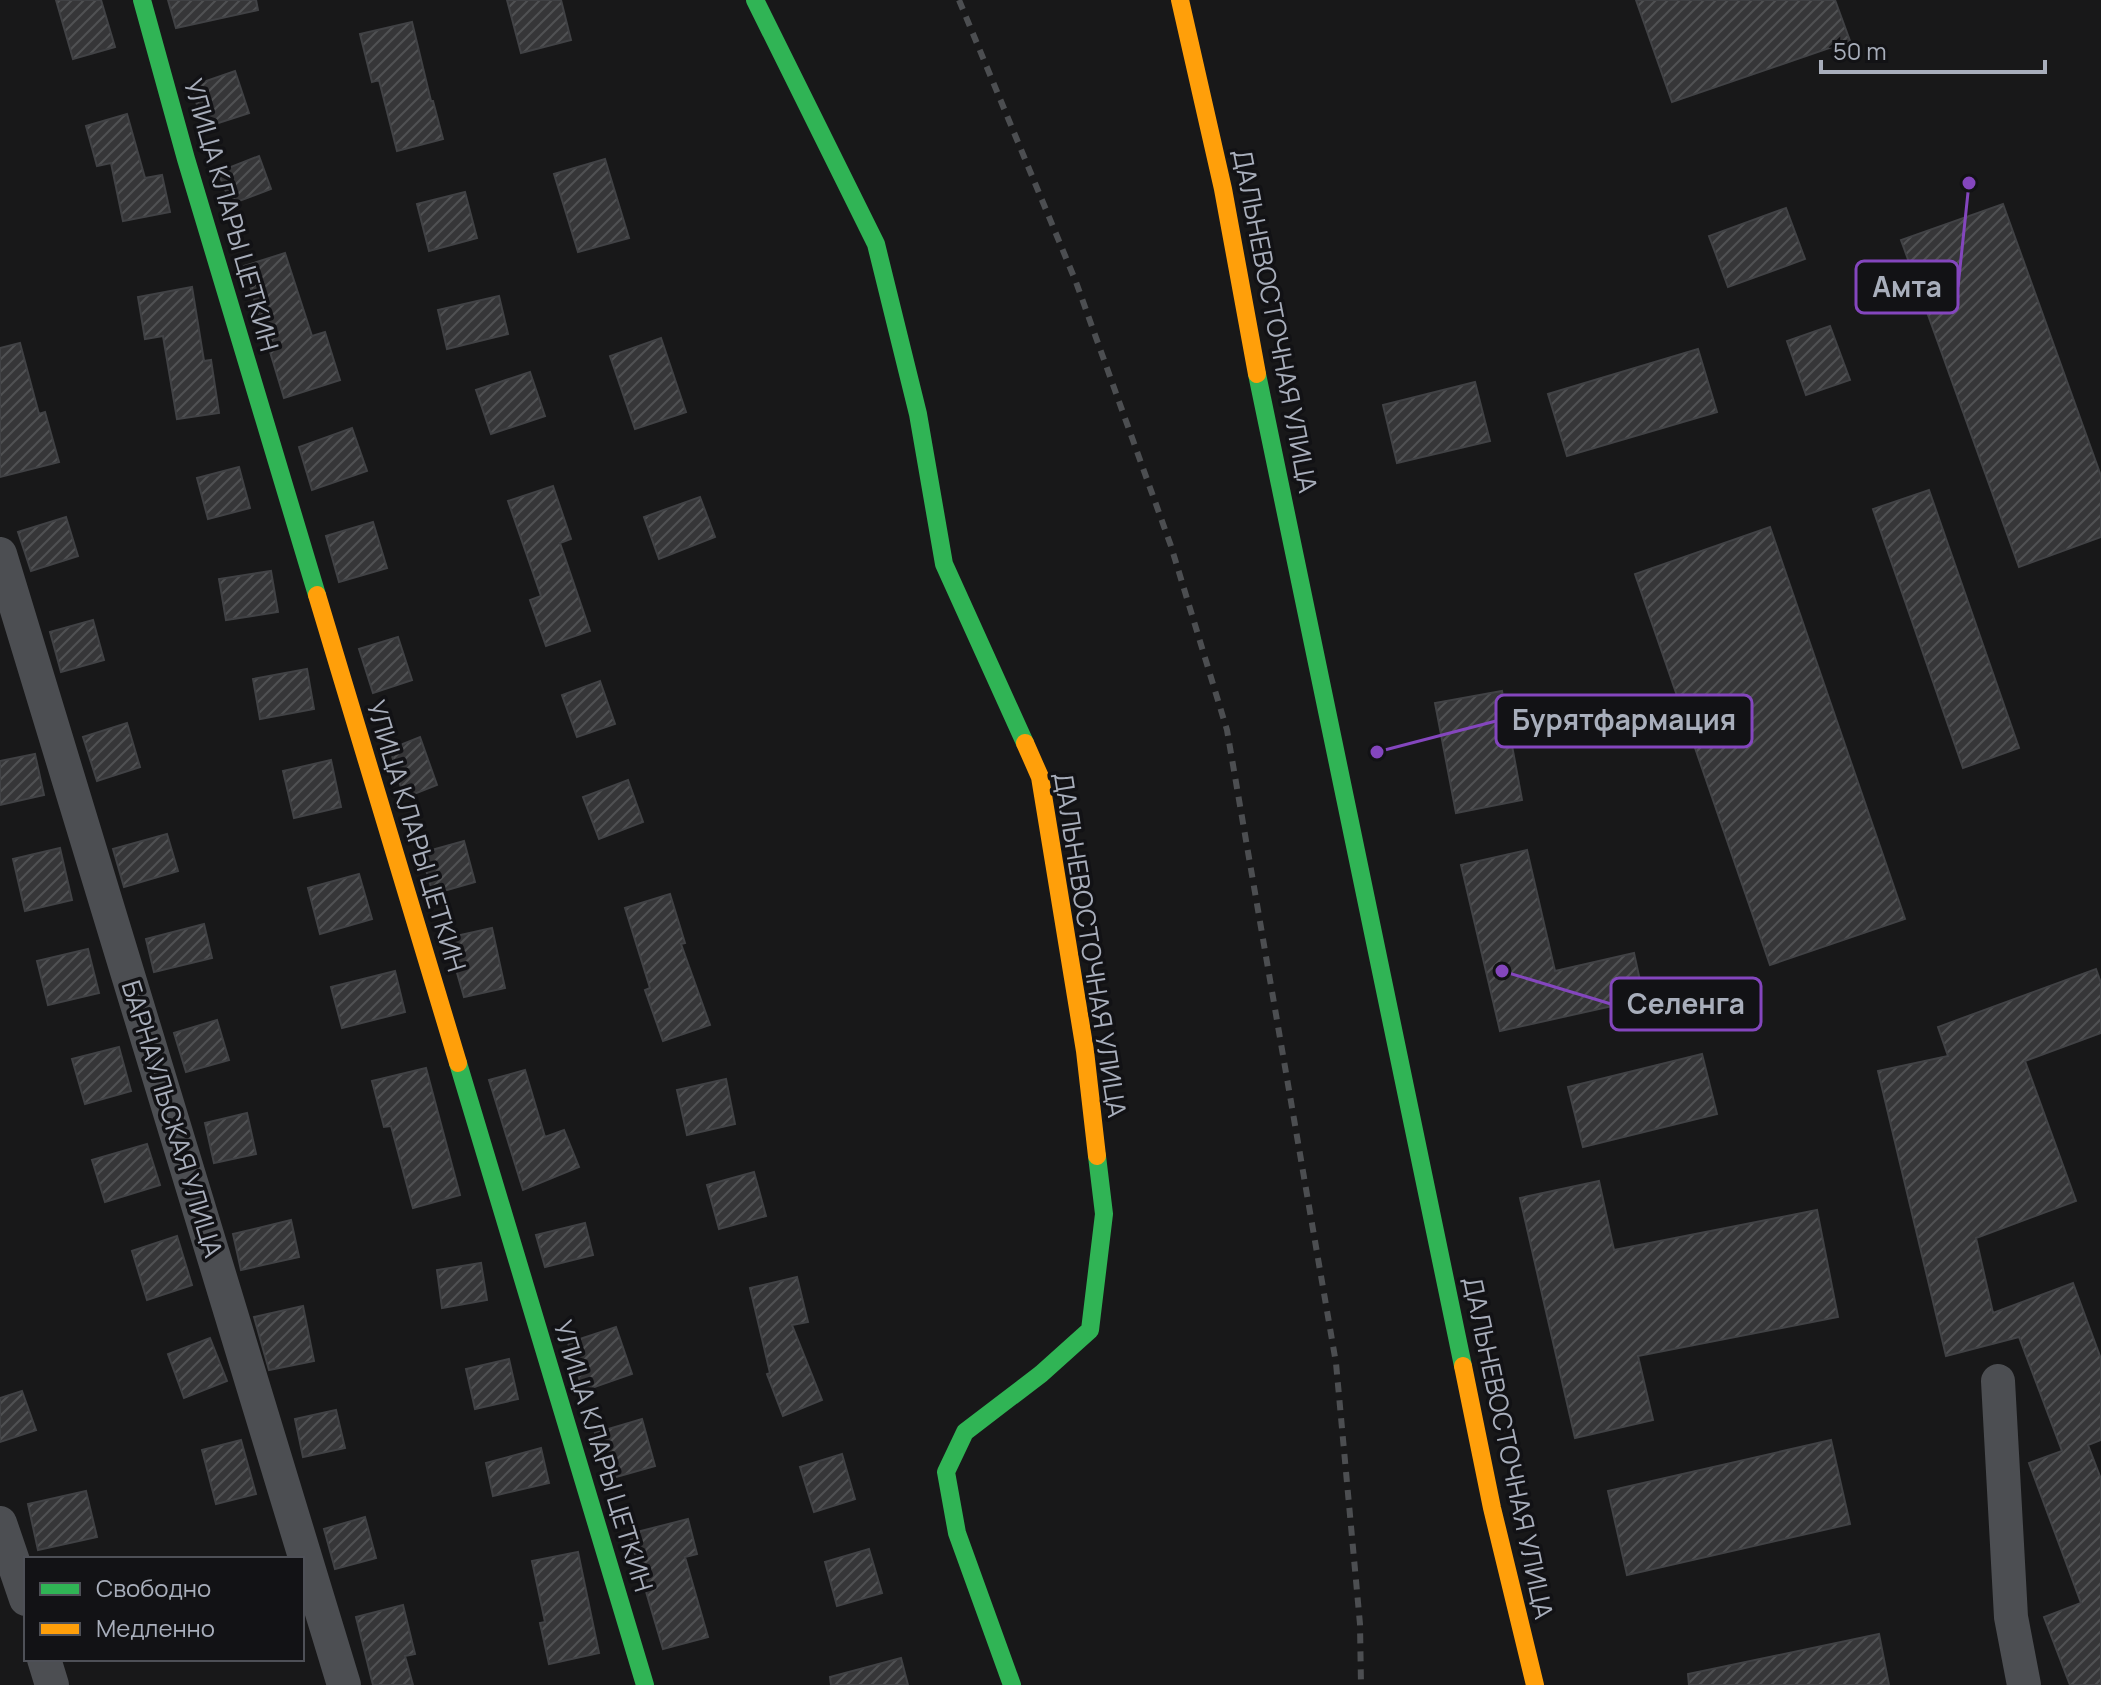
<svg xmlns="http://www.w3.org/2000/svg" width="2101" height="1685" font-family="Manrope,sans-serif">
	<defs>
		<pattern id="building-hatch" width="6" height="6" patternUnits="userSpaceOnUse" patternTransform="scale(2)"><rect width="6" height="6" fill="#363638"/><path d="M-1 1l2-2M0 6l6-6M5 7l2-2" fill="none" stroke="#505153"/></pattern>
	</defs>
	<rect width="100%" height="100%" fill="#181819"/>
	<path fill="url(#building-hatch)" stroke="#414245" stroke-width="2" d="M56,0h45l14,47 -42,12z
		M168,0h88l2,10 -82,18z
		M507,0h54l10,40 -50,13z
		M1636,0h199l15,41 -178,61z
		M412,22l19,79h2l10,38 -46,12 -18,-71 -7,2 -12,-48z
		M235,71l14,42 -46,15 -11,-42z
		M127,114l18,64 17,-3 8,37 -47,9 -12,-58 -14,3 -11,-40z
		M259,156l12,33 -40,15 -13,-32z
		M605,159l24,79 -51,14 -24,-78z
		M465,192l12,46 -48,13 -12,-47z
		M2003,204l98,272v61l-82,30 -118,-327z
		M1786,208l19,51 -77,28 -19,-51z
		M285,253l27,83 13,-4 15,48 -56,18 -40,-132z
		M192,287l12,74 7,-1 8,53 -42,6 -14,-83 -18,3 -7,-42z
		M499,296l9,38 -61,15 -9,-39z
		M1830,326l20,54 -44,15 -19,-54z
		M661,338l25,74 -51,17 -25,-73z
		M20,343l19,71 6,-2 14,50 -59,15v-129z
		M1698,349l19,63 -150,44 -19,-62z
		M530,372l15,44 -54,18 -15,-44z
		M1475,382l15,59 -93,22 -14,-58z
		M352,428l15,43 -55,19 -13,-43z
		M239,467l11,41 -42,11 -11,-41z
		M553,486l18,53 -11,4 30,88 -44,15 -16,-46 11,-4 -33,-95z
		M1929,490l90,258 -56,20 -90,-259z
		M700,497l15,40 -56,22 -15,-42z
		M66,517l12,39 -47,15 -13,-39z
		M373,522l14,46 -48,14 -13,-46z
		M1770,527l135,392 -135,46 -135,-391z
		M271,571l7,41 -52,8 -7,-41z
		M93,620l11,40 -43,12 -11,-40z
		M398,637l14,43 -39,13 -14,-44z
		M307,669l7,40 -54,10 -7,-40z
		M600,681l15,43 -38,13 -15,-42z
		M1502,691l20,109 -66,13 -21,-110z
		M127,723l13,44 -43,14 -14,-44z
		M420,737l17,48 -33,13 -14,-49z
		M35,754l9,41 -44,10v-44z
		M331,760l10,47 -47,11 -11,-47z
		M628,780l15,42 -44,17 -16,-42z
		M167,834l11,37 -54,16 -11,-38z
		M464,841l11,41 -42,12 -12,-41z
		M60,848l12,52 -47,11 -12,-52z
		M1527,850l28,121 79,-18 10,46 -144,32 -39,-166z
		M359,874l13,45 -52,15 -12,-46z
		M670,894l15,49 -4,1 29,81 -47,16 -18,-51 5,-2 -25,-80z
		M204,924l8,34 -58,14 -8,-33z
		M492,928l13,60 -41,9 -17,-59z
		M88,949l11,44 -51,12 -11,-44z
		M2096,969l5,14v50l-76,28 51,140 -100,37 17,75 80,-30 28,76v81l-13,5 13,34v206h-31l-26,-68 37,-14 -52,-140 33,-12 -43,-114 -73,19 -68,-285 70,-15 -10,-29z
		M395,971l10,41 -63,16 -11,-41z
		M217,1020l12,40 -43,12 -12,-39z
		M119,1047l12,44 -46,13 -13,-45z
		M1702,1054l15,60 -134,33 -15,-60z
		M426,1068l34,127 -47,13 -22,-82 -7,1 -12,-46z
		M525,1070l20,67 19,-7 15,37 -56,23 -34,-110z
		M726,1079l9,45 -48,11 -10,-45z
		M247,1113l9,41 -42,9 -9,-40z
		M147,1144l13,41 -55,17 -13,-42z
		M754,1172l12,44 -47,13 -12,-44z
		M1599,1181l15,69 203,-40 21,107 -200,39 15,64 -78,18 -55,-240z
		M291,1220l8,37 -58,13 -8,-36z
		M585,1223l8,32 -48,12 -9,-32z
		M177,1236l15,49 -45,15 -15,-49z
		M481,1263l6,37 -45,8 -5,-38z
		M797,1277l11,45 -16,3 30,75 -39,16 -16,-42 3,-1 -20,-85z
		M303,1306l11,55 -45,9 -15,-53z
		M616,1327l16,47 -49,17 -15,-48z
		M210,1338l17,43 -43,17 -16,-44z
		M509,1359l9,40 -43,10 -9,-40z
		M22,1391l14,39 -36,12v-44z
		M336,1410l9,38 -42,9 -8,-38z
		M642,1419l13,47 -46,13 -14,-46z
		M241,1440l15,54 -40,10 -14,-54z
		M1831,1440l19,84 -223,51 -19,-84z
		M541,1448l8,35 -56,13 -7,-33z
		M842,1454l13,45 -41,13 -14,-45z
		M86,1491l11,46 -59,13 -10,-46z
		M365,1517l11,41 -41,11 -11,-40z
		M688,1519l9,35 -12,3 23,80 -45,12 -34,-115z
		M869,1549l13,44 -45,13 -12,-44z
		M578,1552l21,101 -50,11 -9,-41 5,-1 -13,-61z
		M403,1605l12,49 -10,2 8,29h-40l-17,-68z
		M1879,1634l10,51h-200l-1,-11z
		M901,1658l7,27h-77l-1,-8z"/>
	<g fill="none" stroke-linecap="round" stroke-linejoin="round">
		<path stroke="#4c4e52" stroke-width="34" d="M0,554l344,1131
			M1998,1381l13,236 13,68
			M0,1523l26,76
			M44,1659l8,26"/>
		<path stroke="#30b455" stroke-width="18" d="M142,0l44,159 131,436
			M755,0l121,244 42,170 26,150 81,179
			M1257,374l206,992
			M458,1063l187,622
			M1012,1685l-55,-152 -11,-61 19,-40 76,-58 49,-44 14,-116 -7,-58"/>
		<path stroke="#ff9f0a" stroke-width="18" d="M1180,0l43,189 34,185
			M317,595l141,468
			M1025,743l15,34 45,274 12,105
			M1463,1366l29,142 43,177"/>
		<path stroke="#4c4e51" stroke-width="6" stroke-dasharray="10 8" stroke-linecap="butt" d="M959,0l117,282 95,264 56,184 109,633 24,261 1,61"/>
	</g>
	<g text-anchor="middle" stroke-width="7" stroke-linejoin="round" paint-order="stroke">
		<g font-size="26" fill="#a8aebb" stroke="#121215">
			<text transform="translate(231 215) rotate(74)" y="9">УЛИЦА КЛАРЫ ЦЕТКИН</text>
			<text transform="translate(1275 321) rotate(79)" y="9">ДАЛЬНЕВОСТОЧНАЯ УЛИЦА</text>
			<text transform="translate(416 836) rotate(73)" y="9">УЛИЦА КЛАРЫ ЦЕТКИН</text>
			<text transform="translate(1090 945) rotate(81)" y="9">ДАЛЬНЕВОСТОЧНАЯ УЛИЦА</text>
			<text transform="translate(172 1119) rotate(73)" y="9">БАРНАУЛЬСКАЯ УЛИЦА</text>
			<text transform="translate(1508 1448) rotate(78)" y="9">ДАЛЬНЕВОСТОЧНАЯ УЛИЦА</text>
			<text transform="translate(603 1456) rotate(73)" y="9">УЛИЦА КЛАРЫ ЦЕТКИН</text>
		</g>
	</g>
	<path fill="none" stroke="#8446be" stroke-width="3" d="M1969 183L1958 287M1377 752L1496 721M1502 971L1611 1004"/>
	<g fill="#8446be" stroke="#121215" stroke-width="3">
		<circle cx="1969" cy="183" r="8"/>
		<circle cx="1377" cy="752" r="8"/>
		<circle cx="1502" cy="971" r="8"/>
	</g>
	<g fill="#121215" stroke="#8446be" stroke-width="3">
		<rect x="1856" y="261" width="102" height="52" rx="8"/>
		<rect x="1496" y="695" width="256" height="52" rx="8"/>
		<rect x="1611" y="978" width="150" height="52" rx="8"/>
	</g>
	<g font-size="28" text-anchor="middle" font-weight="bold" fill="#a8aebb">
		<text x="1907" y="297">Амта</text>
		<text x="1624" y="730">Бурятфармация</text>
		<text x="1686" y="1014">Селенга</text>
	</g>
	<rect x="24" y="1557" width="280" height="104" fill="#121215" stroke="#4e5057" stroke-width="2"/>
	<rect x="40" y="1583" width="40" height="12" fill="#30b455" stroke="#4e5057" stroke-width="2"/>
	<text x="96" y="1597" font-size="24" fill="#a8aebb">Свободно</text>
	<rect x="40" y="1623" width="40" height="12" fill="#ff9f0a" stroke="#4e5057" stroke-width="2"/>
	<text x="96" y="1637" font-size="24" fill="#a8aebb">Медленно</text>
	<path d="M1821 60v12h224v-12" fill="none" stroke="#a8aebb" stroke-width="4"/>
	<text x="1833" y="60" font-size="24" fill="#a8aebb" stroke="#121215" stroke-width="6" paint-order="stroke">50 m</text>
</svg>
